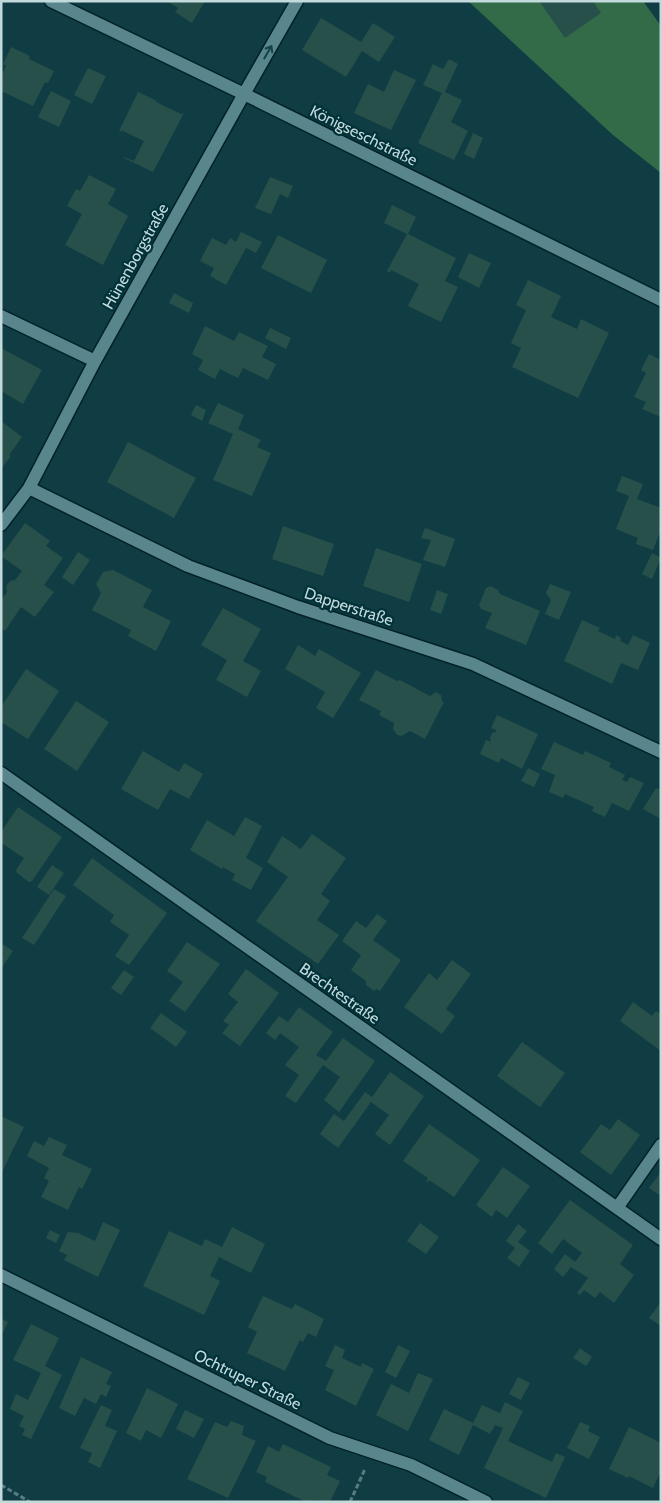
<svg xmlns="http://www.w3.org/2000/svg" width="662" height="1503" font-family="Cabin,sans-serif">
	<rect width="100%" height="100%" fill="#103d43"/>
	<path fill="#336b49" d="M468,1h175l18,25v147l-48,-38z"/>
	<path fill="#265049" d="M167,1h38l-13,22 -17,-11 3,-4z
		M539,1h54l8,12 -36,25z
		M321,18l40,24 12,-19 22,14 -16,25 -17,-11 -16,26 -44,-27z
		M11,47l19,9 -1,3 25,12 -6,12 -3,-1 -12,24 -32,-15v-15l5,-10 -3,-2z
		M449,59l9,5 -13,28 17,8 -11,22 17,9 -14,29 -36,-17 24,-50 -19,-8 10,-21 10,5z
		M88,68l18,8 -14,28 -18,-9z
		M394,70l22,10 -25,50 -37,-17 14,-29 16,8z
		M51,91l20,10 -12,26 -21,-10z
		M138,92l19,9 -1,1 25,12 3,-1 -31,59 -29,-14v-1l10,4 10,-20 -23,-11v2l-2,-1z
		M473,133l10,5 -9,21 -10,-5z
		M89,175l27,14 -8,15 20,12 -25,49 -38,-20 17,-31 -15,-8 9,-17 4,2z
		M270,177l23,9 -5,12 -8,-4 -9,20 -16,-6z
		M392,205l24,12 -8,17 48,24 -11,23 13,6 -17,35 -33,-16 11,-22 -28,-14 -1,3 -3,-2 20,-37 -23,-11z
		M241,232l21,10 -6,11 -10,-5 -20,37 -16,-9 4,-8 -14,-7 12,-23 14,7 4,-7 6,4z
		M278,235l49,25 -16,33 -50,-25z
		M469,253l22,10 -12,25 -21,-11z
		M528,280l33,16 -10,21 26,12 4,-10 28,14 -31,65 -66,-31 9,-19 -10,-5 15,-33 -10,-5z
		M174,293l19,10 -4,10 -20,-10z
		M205,326l29,15 5,-9 29,14 -6,11 14,7 -8,16 -25,-12 -5,10 -18,-9 -5,10 -17,-9 5,-10 -11,-6z
		M270,328l21,10 -5,11 -21,-11z
		M1,348l41,22 -19,34 -22,-13z
		M649,354l12,6v57l-19,-8 4,-7 -12,-5 12,-24 -5,-3z
		M218,403l26,12 -6,14 23,11 -4,7 14,6 -19,43 -39,-16 20,-46 -25,-11z
		M196,405l10,5 -4,11 -11,-6z
		M1,421l21,16 -13,18 2,1 -10,13z
		M128,442l68,36 -22,40 -67,-36z
		M622,476l21,8 -6,15 24,9v22l-8,20 -17,-6 2,-6 -22,-9 13,-33 -13,-5z
		M25,523l25,18 -4,5 17,12 -19,27 10,7 -19,25 -14,-10 -16,24 -4,-3v-28l6,-8 -1,-6 4,-5 5,-1 7,-9 -21,-15z
		M283,526l51,18 -11,32 -51,-17z
		M425,528l30,11 -10,28 -22,-7 8,-20 -10,-2z
		M376,548l46,16 -13,38 -46,-16z
		M78,552l12,8 -17,25 -11,-8z
		M652,553l9,5 -9,21 -10,-5z
		M113,570l39,20 -9,17 28,14 -15,30 -28,-15 3,-6 -39,-20 9,-17 -5,-9 7,-12z
		M550,584l21,8 -12,28 -14,-6 6,-14 -5,-7z
		M491,586l7,4 2,4 40,17 -14,34 -41,-17 7,-15 -11,-4 -2,-4 7,-17z
		M437,590l11,4 -7,20 -11,-4z
		M223,608l38,21 -18,32 18,10 -14,26 -31,-17 11,-20 -26,-15z
		M582,620l18,8 -2,3 17,8 1,-4 5,3 -1,3 8,4 5,-10 17,8 -12,27 -17,-7 -9,21 -48,-23z
		M298,645l17,11 4,-7 42,24 -28,45 -17,-10 9,-16 -40,-23z
		M26,669l33,22 -31,48 -27,-17v-15z
		M376,670l21,11 3,-1 30,16 6,-4 5,3 1,7h2l-19,37 -15,-8 -8,5 -5,-1 -4,-6 1,-6 -15,-8 2,-4 -22,-11z
		M76,701l33,21 -32,49 -33,-22z
		M497,715l41,19 -16,35 -21,-11 -2,5 -19,-9 6,-14 5,2 -1,-4 2,-5 4,-1v-2l-5,-2z
		M554,742l29,13 2,-4 26,12 -2,4 16,8 -3,5 5,2 3,-5 14,6 -15,28 -17,-8 -7,14 -13,-6 2,-4 -29,-13 -2,4 -14,-6 6,-17 -14,-6z
		M143,751l36,21 5,-9 19,11 -14,25 -19,-10 -12,21 -37,-21z
		M528,768l12,6 -6,13 -13,-6z
		M656,788l5,2v29l-18,-10z
		M18,807l44,30 -30,44 -3,1 -12,-9 -1,-3 8,-12 -23,-15v-11z
		M245,817l17,9 -16,32 17,10 -12,22 -19,-10 3,-6 -12,-7 -1,2 -32,-19 17,-30 27,16z
		M312,834l34,24 -25,36 9,7 -13,19 22,15 -21,29 -62,-43 32,-44 -21,-15 15,-26 19,13z
		M92,858l75,55 -38,52 -14,-9 14,-21 -19,-13 4,-7 -41,-30z
		M52,865l12,8 -15,22 -12,-8z
		M54,889l12,7 -32,49 -12,-7z
		M377,914l10,7 -14,19 28,20 -21,31 -3,-2 -3,2 -8,-6v-4l-15,-11 10,-15 -19,-14 14,-20 10,7z
		M187,942l33,22 -35,48 -16,-11 14,-19 -16,-11z
		M1,943l12,8 -12,18z
		M452,960l19,14 -25,35 9,7 -13,18 -38,-27 25,-34 8,7z
		M246,969l33,24 -39,53 -18,-13 7,-8 -6,-4 15,-19 -10,-8z
		M124,970l10,7 -13,18 -10,-7z
		M633,1002l19,14 4,-5 5,3v37l-41,-30z
		M299,1007l34,25 -17,23 10,6 17,-23 32,23 -36,51 -15,-12 16,-23 -17,-12 -27,38 -11,-7 14,-21 -14,-10 14,-18 -19,-14 -5,7 -9,-7 13,-17 9,6z
		M161,1013l26,19 -11,15 -26,-19z
		M522,1042l43,31 -25,34 -43,-31z
		M390,1072l34,24 -34,49 -15,-11 14,-19 -18,-13 -33,46 -18,-14 14,-20 10,7 21,-29 7,5z
		M1,1116l23,11 -23,47z
		M618,1119l22,16 -29,40 -31,-23 21,-28 9,6z
		M429,1124l51,36 -26,37 -25,-17 -1,2 -2,-1 2,-3 -25,-17z
		M49,1137l18,8 -5,10 30,14 -10,20 -3,-2 -11,23 -27,-13 8,-16 -5,-3 5,-10 -22,-12 7,-15 10,5z
		M503,1167l27,19 -23,32 -11,-8 -4,7 -16,-12z
		M661,1172v24l-12,-8z
		M570,1200l63,45 -13,19 14,11 -20,28 -14,-11 -5,6 -11,-8 -4,5 -3,-2 11,-15 -17,-11 -8,10 -9,-8 11,-15 10,8 7,-9 -19,-14 -11,15 -14,-11z
		M103,1222l17,8 -22,47 -34,-17 3,-5 -8,-4 9,-19 10,1 17,8z
		M420,1223l19,14 -13,17 -19,-13z
		M518,1224l9,7 -9,11 12,9 -11,16 -12,-9 8,-10 -9,-7z
		M232,1227l33,17 -14,29 -32,-16 -9,19 10,5 -16,34 -61,-29 26,-55 33,15 3,-7 17,8z
		M50,1230l10,5 -4,8 -10,-5z
		M263,1296l29,13 3,-5 29,15 -8,18 -8,-4 -5,9 -3,-2 -15,31 -38,-18 10,-21 -9,-5z
		M661,1302v24l-12,-8z
		M1,1318l7,4 -7,15z
		M31,1324l28,14 -14,28 17,9 -31,64 -9,-4 3,-6 -6,-3 5,-10 -14,-7 6,-15 12,6 13,-27 -28,-13z
		M335,1345l10,5 -3,8 19,9 1,-4 12,6 -18,37 -31,-16 9,-20 -9,-4z
		M398,1345l12,6 -14,27 -11,-6z
		M580,1348l12,9 -6,9 -13,-8z
		M81,1357l31,15 -6,12 5,2 -5,11 -5,-3 -5,10 -12,-6 -9,18 -16,-8z
		M418,1373l15,6 -25,52 -32,-16 15,-31 18,9z
		M518,1377l12,6 -9,17 -12,-6z
		M147,1388l31,16 -17,34 -15,-8 -5,11 -15,-8z
		M505,1402l18,9 -15,30 44,21 4,-9 9,4 -19,41 -62,-30 19,-40 -8,-3 -5,9 -17,-9 -14,30 -30,-15 15,-31 29,14 9,-18 18,8z
		M101,1405l11,5 -7,16 12,5 -17,37 -12,-6 4,-9 -12,-5z
		M185,1410l19,9 -10,19 -18,-9z
		M231,1421l13,5 -2,9 14,6 -28,57 -41,-19 28,-57 12,5z
		M580,1422l10,4 -2,5 12,6 -11,22 -22,-11z
		M629,1427l32,16v28l-8,17 -24,-12 -1,2 -19,-9z
		M283,1444l48,23 -4,8 13,6 -10,21 -15,-2 -9,2 -41,-20 2,-5 -11,-5 12,-26 11,6z"/>
	<g fill="none" stroke-linecap="round" stroke-linejoin="round">
		<defs>
			<path id="minor" d="M51,1l193,93 417,206
				M1,316l94,45
				M29,488l159,78 110,41 175,57 188,88
				M1,525l28,-37 66,-127 149,-267 53,-93
				M1,773l660,466
				M617,1208l44,-63
				M1,1275l329,163 81,27 75,37"/>
		</defs>
		<use href="#minor" stroke="#012227" stroke-width="15"/>
		<path stroke="#587c81" stroke-width="3" stroke-dasharray="5 2.5" stroke-linecap="butt" d="M1,1485l29,17
			M350,1502l15,-33"/>
		<use href="#minor" stroke="#59858c" stroke-width="12"/>
	</g>
	<defs><path id="oneway-shaft" d="M-6 0H5M1.5-3L5.5 0L1.5 3" fill="none" stroke-width="1.6" stroke-linecap="round" stroke-linejoin="round" transform="scale(1.25)"/></defs>
	<use stroke="#13434a" href="#oneway-shaft" transform="translate(268 52) rotate(-60)"/>
	<g text-anchor="middle" stroke-width="4.5" stroke-linejoin="round" paint-order="stroke">
		<g font-size="16" fill="#c3dadd" stroke="#023239">
			<text transform="translate(364 135) rotate(26)" y="6">Königseschstraße</text>
			<text transform="translate(135 256) rotate(-61)" y="6">Hünenborgstraße</text>
			<text transform="translate(349 606) rotate(18)" y="6">Dapperstraße</text>
			<text transform="translate(340 993) rotate(35)" y="6">Brechtestraße</text>
			<text transform="translate(248 1379) rotate(26)" y="6">Ochtruper Straße</text>
		</g>
	</g>
	<rect width="662" height="1503" fill="none" stroke="#c3dadd" stroke-width="5"/>
</svg>
